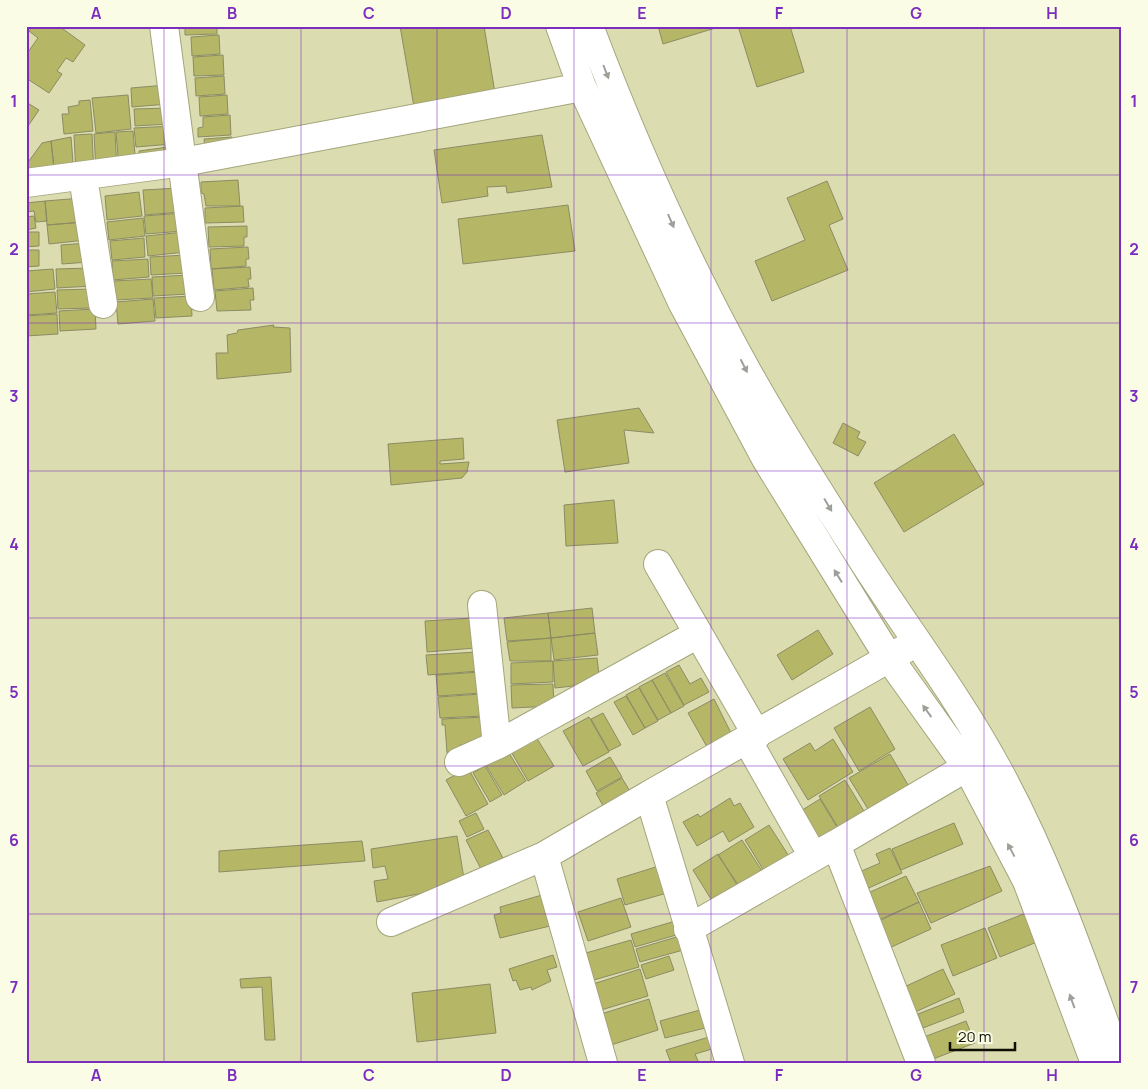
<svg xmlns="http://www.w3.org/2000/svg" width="1148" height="1089" font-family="Manrope,sans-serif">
	<rect width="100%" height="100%" fill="#dbdcb0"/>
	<path fill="#b5b666" stroke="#8b8c63" d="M33,26h26l26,19 -12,17 -7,-4 -9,13 5,3 -13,19 -23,-15v-28l2,2 10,-14 -9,-7z
		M185,26h32v8l-32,1z
		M400,26h84l11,67 -81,14z
		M658,26h64l-59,18z
		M738,26h52l14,46 -47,15z
		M219,35l1,19 -28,2 -1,-19z
		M223,55l1,20 -30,1 -1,-19z
		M224,76l1,18 -29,2 -1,-18z
		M166,85l2,19 -36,3 -1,-19z
		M128,95l3,34 -35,4 -4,-35z
		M227,95l1,19 -28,2 -1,-19z
		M90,100l3,31 -29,3 -2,-20h7l-1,-7 11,-2v-4z
		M26,102l13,8 -13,19z
		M169,108v16l-34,2 -1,-17z
		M230,115l1,20 -33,2v-9l5,-1v-10z
		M172,126l1,18 -37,3 -2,-19z
		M133,131l3,35 -17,2 -3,-36z
		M115,132l2,39 -21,1 -2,-38z
		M92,134l2,40h-18l-2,-39z
		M542,135l10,52 -45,6 -1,-7 -19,1 1,9 -46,7 -8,-53z
		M71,137l3,38 -19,2 -4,-36z
		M232,137l1,11 -28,1 -1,-10z
		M51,141l4,36 -29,2v-14l16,-22z
		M168,147l2,8 -31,7v-11z
		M238,180l2,26h-34l-2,-12 -3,-1v-11z
		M827,181l16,38 -14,6 19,45 -76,31 -17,-40 50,-21 -18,-42z
		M179,188l1,24 -35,3 -2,-25z
		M139,192l3,24 -35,4 -2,-24z
		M82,198l2,24 -37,3 -2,-24z
		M45,201l2,20 -11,1 -2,-11 -8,1v-9z
		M568,205l7,46 -112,13 -5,-45z
		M243,206l1,16 -39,1v-15z
		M182,213l1,18 -37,3 -2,-18z
		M34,216l2,12 -10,2v-13z
		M143,218l2,18 -36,4 -2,-18z
		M84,222l2,18 -37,4 -2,-19z
		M247,226v11h-3v9l-35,1 -1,-20z
		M26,232h13v14l-13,1z
		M184,232l2,20 -38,4 -2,-20z
		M144,238l1,19 -33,3 -2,-19z
		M88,243l1,19 -27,2 -1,-19z
		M248,247l1,12h-3v7l-35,3 -1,-20z
		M26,250h13v16l-13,1z
		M186,255l1,18 -36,2 -1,-18z
		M148,259l1,18 -36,3 -1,-19z
		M250,267l1,12h-3l1,8 -35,3 -2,-21z
		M92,268l1,18 -36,2 -1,-19z
		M53,269l2,20 -29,3v-21z
		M189,275l1,19 -37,2 -1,-19z
		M151,279l2,19 -38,2 -1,-19z
		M253,288l1,12h-4l1,10 -34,1 -2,-20z
		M92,289v19l-34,1 -1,-19z
		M55,292l2,21 -31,2v-21z
		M191,296l1,20 -36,2 -2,-20z
		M153,299l2,22 -37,3 -2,-22z
		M95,309l1,20 -36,2 -1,-20z
		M57,314l1,20 -32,2v-20z
		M274,325l-1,2 17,1 1,44 -74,7 -1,-26h12l-1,-18 10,-2 1,-3z
		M639,408l15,25 -30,-3 5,33 -64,9 -8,-52z
		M843,423l17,9 -3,6 9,4 -8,14 -25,-13z
		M954,434l30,50 -80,48 -30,-49z
		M463,438l1,21 -24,2v3l29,-2 -2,10 -5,6 -71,7 -3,-41z
		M614,500l4,43 -52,3 -2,-41z
		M592,608l3,25 -44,5 -3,-25z
		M548,613l3,25 -44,3 -3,-23z
		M473,618l2,30 -48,4 -2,-31z
		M818,630l15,24 -41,26 -15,-25z
		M595,633l3,22 -44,5 -3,-22z
		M551,638v23h-41l-3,-19z
		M477,652l2,19 -51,4 -2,-20z
		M597,658l3,25 -45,5 -2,-27z
		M553,661v21l-42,2v-21z
		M679,665l11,19 11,-6 8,14 -25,13 -18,-33z
		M480,672l1,21 -43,3 -2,-21z
		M665,673l19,33 -13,7 -19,-33z
		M652,680l19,33 -13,7 -19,-33z
		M553,684l1,22 -42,2 -1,-23z
		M639,688l19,33 -13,7 -19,-33z
		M481,694l2,22 -43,2 -2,-21z
		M626,696l19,32 -12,7 -19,-33z
		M714,699l21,42 -24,13 -23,-41z
		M870,707l25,42 -36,22 -25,-43z
		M603,713l18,32 -12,6 -18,-32z
		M485,717l2,25 -27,3v7l-13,1 -2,-28h-3v-6z
		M589,717l20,35 -26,14 -20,-35z
		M536,737l18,29 -26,15 -19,-33z
		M833,739l20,33 -45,28 -25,-41 27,-16 5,8z
		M506,748l20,33 -22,14 -20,-33z
		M890,754l21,36 -40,24 -22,-36z
		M610,757l12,20 -25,14 -11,-20z
		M485,766l17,29 -12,7 -17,-29z
		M468,768l20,36 -22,12 -20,-36z
		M622,778l12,20 -27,15 -11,-20z
		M845,780l25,41 -26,16 -25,-41z
		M730,798l4,8 6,-3 14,24 -25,15 -6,-11 -26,15 -14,-24 15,-8 2,3z
		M820,799l23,38 -25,14 -22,-37z
		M476,813l8,16 -17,8 -8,-16z
		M954,823l9,21 -62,26 -9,-21z
		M769,825l23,36 -25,15 -22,-36z
		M488,830l15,28 -22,11 -15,-29z
		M457,836l8,49 -88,17 -3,-21 14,-2 -3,-13 -12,2 -2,-19z
		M742,840l24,37 -23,15 -25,-37z
		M362,841l3,20 -146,11v-21z
		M890,848l12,25 -40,18 -7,-17 25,-11 -4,-9z
		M718,854l24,39 -25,16 -24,-39z
		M659,866l8,27 -42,12 -8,-26z
		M990,866l12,25 -71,32 -14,-30z
		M906,876l13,26 -45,20 -15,-25z
		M542,895l8,31 -50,12 -6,-23 7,-2 -1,-6z
		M621,898l10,29 -43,14 -10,-29z
		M919,902l12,27 -44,20 -12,-26z
		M1026,913l11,29 -37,15 -12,-29z
		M679,920l4,13 -48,14 -4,-13z
		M985,928l12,30 -44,18 -12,-31z
		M683,935l4,14 -47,13 -4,-13z
		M631,940l8,27 -45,13 -8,-27z
		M553,955l4,12 -10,3 4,11 -19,9 -1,-3 -11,3 -4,-10 -3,1 -4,-12z
		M669,956l5,14 -28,9 -5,-14z
		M640,969l8,27 -47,14 -8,-26z
		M943,969l12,25 -42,19 -11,-25z
		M271,977l4,63h-10l-3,-53 -21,1 -1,-9z
		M490,984l6,49 -79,9 -5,-49z
		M959,998l5,14 -41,16 -5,-14z
		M649,999l9,31 -47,15 -10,-31z
		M700,1010l5,18 -40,10 -5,-17z
		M966,1021l9,22 -42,16 -9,-22z
		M709,1037l3,12 -17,5 4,9h-28l-5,-13z"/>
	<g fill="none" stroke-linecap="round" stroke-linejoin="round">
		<defs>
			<path id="minor" d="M164,26l36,271
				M560,26l22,61 101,217 83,155 123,199 78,109 60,114 68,182
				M589,26c45,119 97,236 159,347 34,61 72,121 110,180 46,73 99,141 140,217 51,93 85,194 121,293
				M83,177l20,127
				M26,183l157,-21 399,-75
				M658,564l99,171
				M482,605l15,140
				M747,740l66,116
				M459,762l38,-17 201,-111
				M391,922l153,-66
				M688,929l148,-85
				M603,1063l-59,-207 105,-61
				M730,1063l-81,-268 256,-146
				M921,1063l-85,-219 131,-77"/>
		</defs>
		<use href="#minor" stroke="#a4a57b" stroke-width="30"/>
		<use href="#minor" stroke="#fff" stroke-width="28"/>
	</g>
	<defs><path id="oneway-solid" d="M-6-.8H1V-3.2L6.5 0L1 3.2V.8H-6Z" transform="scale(1.25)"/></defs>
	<g fill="#9f9f9a">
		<use href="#oneway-solid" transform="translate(606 72) rotate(69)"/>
		<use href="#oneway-solid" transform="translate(671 221) rotate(66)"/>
		<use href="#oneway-solid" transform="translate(744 366) rotate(63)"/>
		<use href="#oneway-solid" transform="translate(828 505) rotate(59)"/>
		<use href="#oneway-solid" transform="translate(838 576) rotate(-122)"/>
		<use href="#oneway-solid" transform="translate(927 711) rotate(-126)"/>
		<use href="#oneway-solid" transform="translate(1011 850) rotate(-118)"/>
		<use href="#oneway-solid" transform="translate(1072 1001) rotate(-110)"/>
	</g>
	<path fill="none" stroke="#7b2cbf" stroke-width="1" stroke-opacity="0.55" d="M164,26v1037M301,26v1037M437,26v1037M574,26v1037M711,26v1037M847,26v1037M984,26v1037M26,175h1096M26,323h1096M26,471h1096M26,618h1096M26,766h1096M26,914h1096"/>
	<rect width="1148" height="1089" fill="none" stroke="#fafce5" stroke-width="55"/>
	<path d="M950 1042v8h65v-8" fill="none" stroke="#0e0e02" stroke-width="2.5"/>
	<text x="958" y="1042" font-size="15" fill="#0e0e02" stroke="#fafce5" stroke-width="4" paint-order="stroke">20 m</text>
	<rect x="28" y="28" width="1092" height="1034" fill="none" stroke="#7b2cbf" stroke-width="2"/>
	<g font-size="16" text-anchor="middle" font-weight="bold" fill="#7b2cbf">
		<text x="96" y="19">A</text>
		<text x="232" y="19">B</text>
		<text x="369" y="19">C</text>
		<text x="506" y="19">D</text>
		<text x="642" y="19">E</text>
		<text x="779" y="19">F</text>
		<text x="916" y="19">G</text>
		<text x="1052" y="19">H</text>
		<text x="14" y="107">1</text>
		<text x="1134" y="107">1</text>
		<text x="14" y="255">2</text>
		<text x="1134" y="255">2</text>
		<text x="14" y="402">3</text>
		<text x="1134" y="402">3</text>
		<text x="14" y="550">4</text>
		<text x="1134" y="550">4</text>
		<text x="14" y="698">5</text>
		<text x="1134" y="698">5</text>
		<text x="14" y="846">6</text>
		<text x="1134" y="846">6</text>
		<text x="14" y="993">7</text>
		<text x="1134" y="993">7</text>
		<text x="96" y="1081">A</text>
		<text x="232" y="1081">B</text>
		<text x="369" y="1081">C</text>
		<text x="506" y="1081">D</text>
		<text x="642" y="1081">E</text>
		<text x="779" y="1081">F</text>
		<text x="916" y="1081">G</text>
		<text x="1052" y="1081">H</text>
	</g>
</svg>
